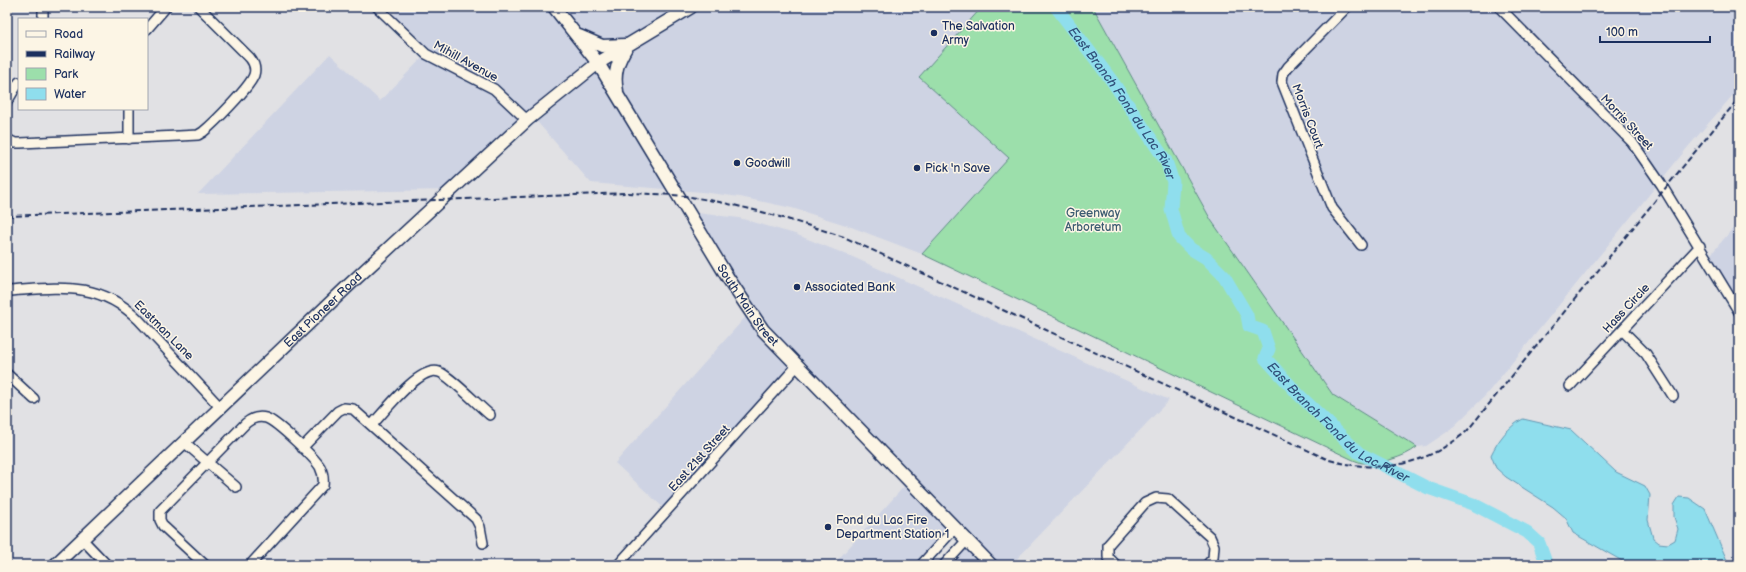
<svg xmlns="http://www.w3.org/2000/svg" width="1746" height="572" font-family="'Balsamiq Sans',sans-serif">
	<rect width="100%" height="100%" fill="#e1e1e4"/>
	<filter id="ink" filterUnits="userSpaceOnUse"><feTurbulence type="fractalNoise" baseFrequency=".025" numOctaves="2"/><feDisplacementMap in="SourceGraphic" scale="8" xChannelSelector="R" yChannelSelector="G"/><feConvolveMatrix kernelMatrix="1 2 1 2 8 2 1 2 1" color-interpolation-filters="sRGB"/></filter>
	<g filter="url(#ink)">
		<path fill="#ced3e3" d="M401,7h581l-63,70 91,81 -88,96 -76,-29 -54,-17 -52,-11 -38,-5 -111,-9 -59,-67 -81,74 -253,4 132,-140 50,47 46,-47 -36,-35z
			M1093,7h646v81l-51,59 -203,249 -35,34 -24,16 -9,1 -84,-52 -122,-175z
			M688,212l51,6 56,16 60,24 314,142 -158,165h-67l23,-24 -12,-13 -34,37h-88l76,-84 -111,-115 -131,145 -52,-48 135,-151z
			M1739,221v91l-32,-53z"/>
		<path fill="#9cdfab" stroke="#5c8784" d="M982,7h111l118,213 122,175 84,52c-13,11 -38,17 -55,16 -4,-1 -9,-3 -13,-5l-427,-204 87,-96 -90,-81z"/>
		<path fill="#8fdeed" stroke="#6198b4" d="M1523,419l48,11 45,42 29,14 5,9 -2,25 5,18 6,5 9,1 7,-4 3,-11 -4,-12v-12l5,-8 10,1 16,11 24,56h-99l-6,-3 -51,-29 -7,-15 -13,-11 -47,-30 -10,-9 -5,-13c7,-15 18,-29 32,-36z"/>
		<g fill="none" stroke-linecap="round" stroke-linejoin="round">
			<path stroke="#8fdeed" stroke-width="13" id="s1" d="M1056,7l56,74 54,80 7,21 -2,27 8,28 12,12 15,9 18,18 23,39 2,11 14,5 6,18 -4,9 34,37 60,58 69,35 45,16 54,28 12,11 6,17v5"/>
			<defs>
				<path id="street" d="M377,7l49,47 68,35 33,31
					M1347,7l-59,60 -5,7 -1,8 50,126 29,37
					M1499,7l133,135 29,42 78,128
					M43,19v-12
					M147,29l19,-22
					M7,102l12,-20
					M129,109v30
					M7,139l8,4h5l159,-7 19,-1 5,-3c11,-9 47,-45 51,-57 2,-6 0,-12 -4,-17l-51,-51
					M7,291c50,-3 92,-11 131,28l82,88
					M1622,330l24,24 27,42
					M7,374l27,25
					M1570,386l130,-140
					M372,425c12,-13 48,-60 67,-53 10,3 41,35 51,43
					M184,442l52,45
					M302,448l36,-37 6,-3 9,1 123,110 4,8 3,16
					M82,539l25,26
					M205,565l-42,-39 -3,-6v-9l86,-88c6,-5 13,-7 20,-5 10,3 48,39 54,49 3,6 4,11 3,18l-73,80
					M618,565l179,-199
					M921,565l34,-37
					M944,565l23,-25
					M1116,565l-8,-8v-12l37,-42 11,-5 12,1 42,38 4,9 -1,12 -6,7"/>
				<g id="secondary">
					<path id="s2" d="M554,7l44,56 130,215 35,52 228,235"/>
					<path d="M579,36l23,10 23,-1"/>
					<path d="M617,91c-4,-18 1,-30 10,-45"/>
					<path id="s3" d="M55,565l294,-280 178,-165 71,-57 93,-56"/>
				</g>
			</defs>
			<use href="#street" stroke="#1b2f5e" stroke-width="12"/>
			<use href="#secondary" stroke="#1b2f5e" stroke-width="15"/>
			<use href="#street" stroke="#fcf5e5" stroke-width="9"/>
			<use href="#secondary" stroke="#fcf5e5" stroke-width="12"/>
			<path stroke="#1b2f5e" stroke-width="2" stroke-dasharray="6 3" stroke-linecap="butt" d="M7,216l620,-23c23,1 47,1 70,5 50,8 98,23 147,39l485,223c52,14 96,6 138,-29l272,-333"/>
		</g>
	</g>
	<g fill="#1b2f5e" stroke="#fcf5e5" stroke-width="1.5">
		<circle cx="934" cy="33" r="4"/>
		<circle cx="737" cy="163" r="4"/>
		<circle cx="917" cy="168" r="4"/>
		<circle cx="797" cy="287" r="4"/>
		<circle cx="828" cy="527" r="4"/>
	</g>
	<g text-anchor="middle" stroke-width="3" stroke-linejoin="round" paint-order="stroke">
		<g font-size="12" fill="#1b2f5e" stroke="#fcf5e5" text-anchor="start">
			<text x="942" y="30">The Salvation<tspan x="942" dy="14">Army</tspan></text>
			<text x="745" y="167">Goodwill</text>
			<text x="925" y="172">Pick 'n Save</text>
			<text x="805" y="291">Associated Bank</text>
			<text x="836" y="524">Fond du Lac Fire<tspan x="836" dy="14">Department Station 1</tspan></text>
		</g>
		<g font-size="12" fill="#1b2f5e" stroke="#fcf5e5">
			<text transform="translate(466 61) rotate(29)" y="4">Mihill Avenue</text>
			<text transform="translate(1308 116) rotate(69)" y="4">Morris Court</text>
			<text transform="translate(1627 122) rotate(47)" y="4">Morris Street</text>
			<text dy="4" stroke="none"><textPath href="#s2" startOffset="356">South Main Street</textPath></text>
			<text transform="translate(1626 308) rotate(-47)" y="4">Hass Circle</text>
			<text dy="4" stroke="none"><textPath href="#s3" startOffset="370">East Pioneer Road</textPath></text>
			<text transform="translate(164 330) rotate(45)" y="4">Eastman Lane</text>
			<text transform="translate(699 458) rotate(-48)" y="4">East 21st Street</text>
		</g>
		<g font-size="12" fill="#3b5b71" stroke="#fcf5e5">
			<text x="1093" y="217">Greenway<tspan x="1093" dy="14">Arboretum</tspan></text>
		</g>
		<g font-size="13" font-style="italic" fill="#32527b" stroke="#fcf5e5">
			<text dy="5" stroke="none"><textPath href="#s1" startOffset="117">East Branch Fond du Lac River</textPath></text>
			<text dy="5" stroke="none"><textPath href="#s1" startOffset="526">East Branch Fond du Lac River</textPath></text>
		</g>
	</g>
	<rect width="1746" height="572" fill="none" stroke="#fcf5e5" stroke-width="24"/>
	<rect x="12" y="12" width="1722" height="548" fill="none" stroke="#1b2f5e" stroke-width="1.5" filter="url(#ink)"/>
	<rect x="18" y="18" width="130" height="92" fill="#fcf5e5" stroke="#a2a6af"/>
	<rect x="26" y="31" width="20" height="6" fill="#fcf5e5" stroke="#a2a6af"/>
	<text x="54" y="38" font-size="12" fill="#1b2f5e">Road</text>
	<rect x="26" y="51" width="20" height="6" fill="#1b2f5e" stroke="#a2a6af"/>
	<text x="54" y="58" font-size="12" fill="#1b2f5e">Railway</text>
	<rect x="26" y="68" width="20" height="12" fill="#9cdfab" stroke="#a2a6af"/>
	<text x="54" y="78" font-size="12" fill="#1b2f5e">Park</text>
	<rect x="26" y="88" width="20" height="12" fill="#8fdeed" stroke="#a2a6af"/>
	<text x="54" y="98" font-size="12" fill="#1b2f5e">Water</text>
	<path d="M1600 36v6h110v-6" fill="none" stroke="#1b2f5e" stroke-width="2"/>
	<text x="1606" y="36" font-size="12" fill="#1b2f5e" stroke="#fcf5e5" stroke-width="3" paint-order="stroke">100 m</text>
</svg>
